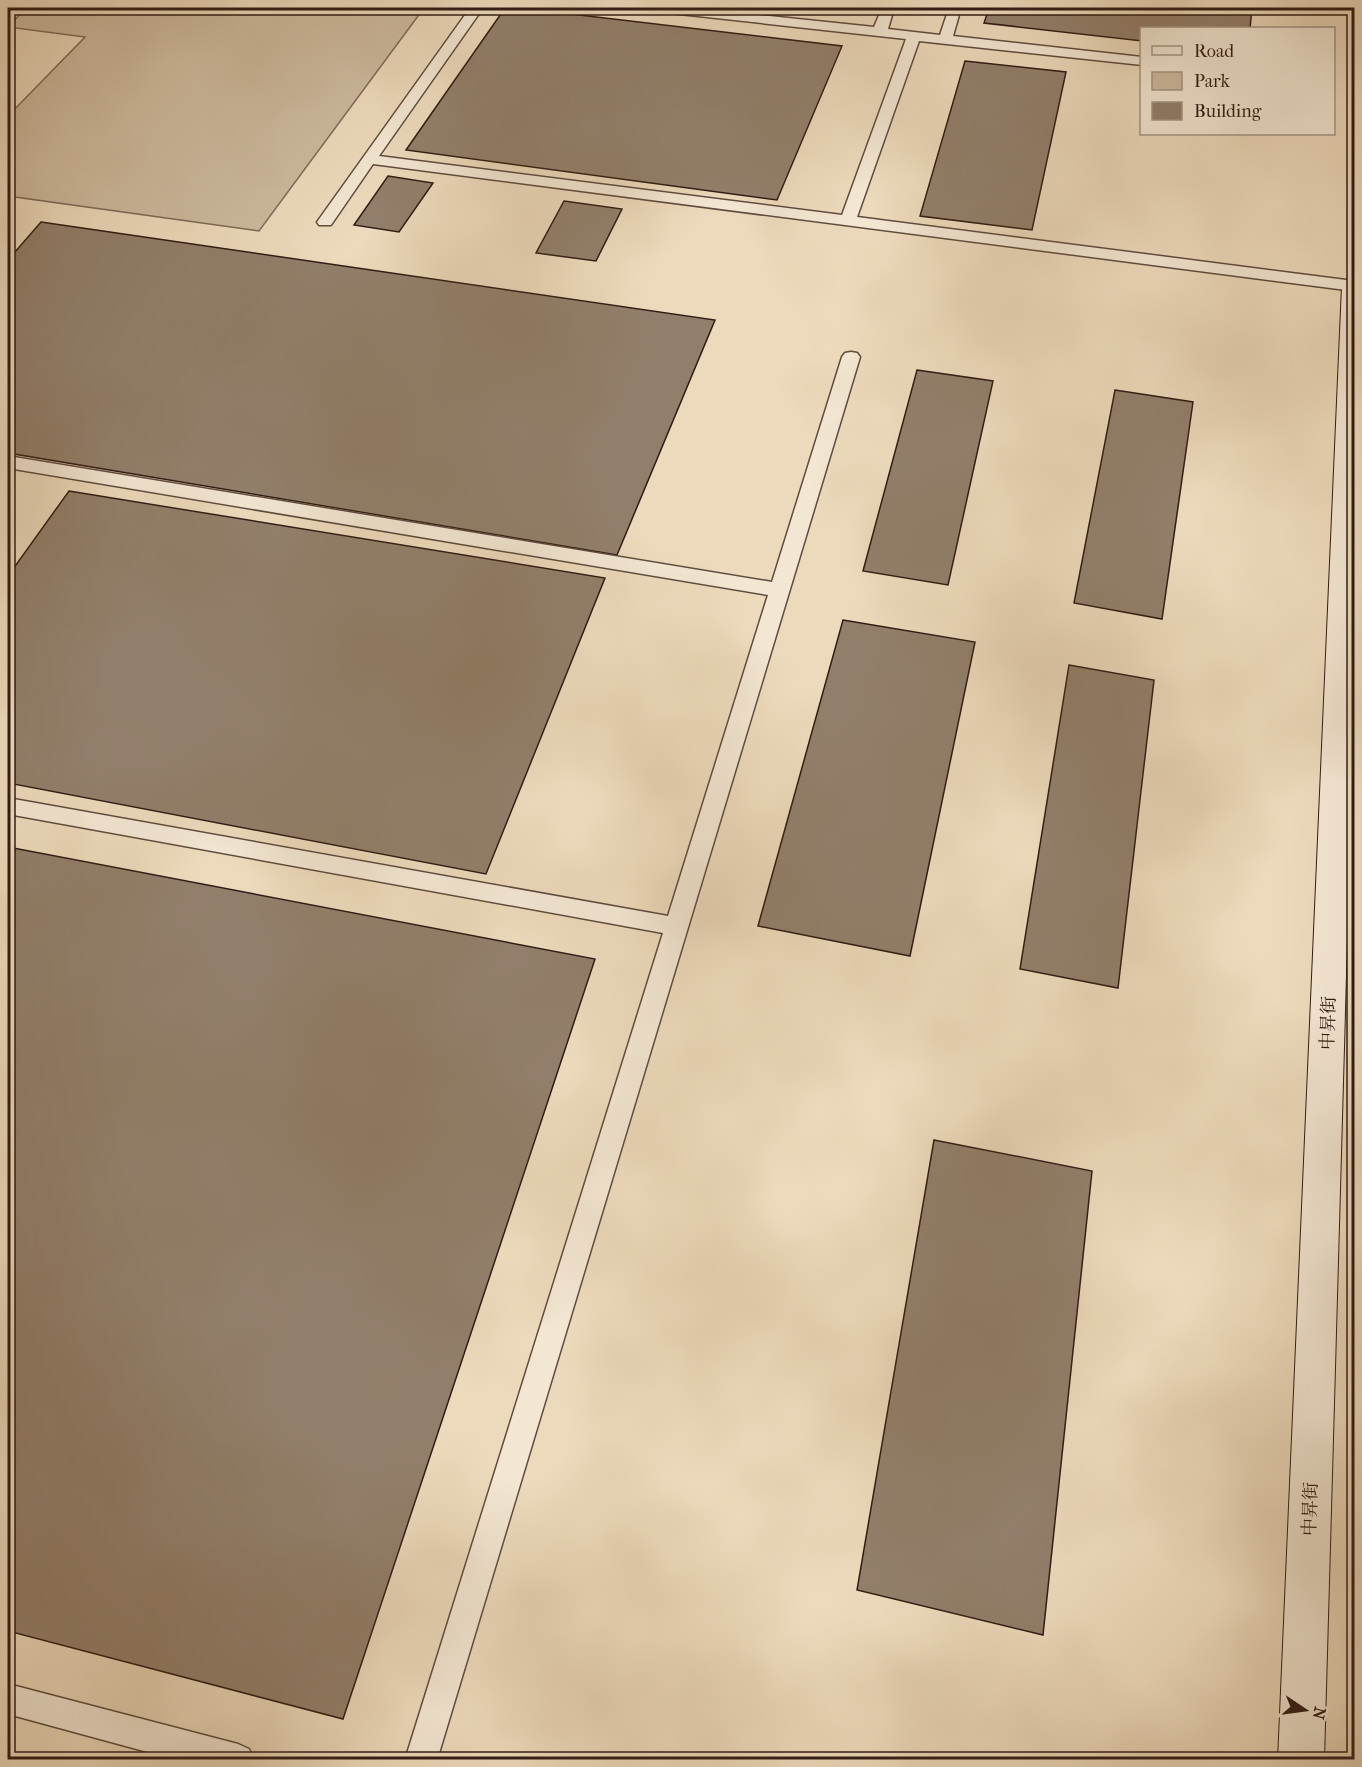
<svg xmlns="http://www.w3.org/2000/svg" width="1362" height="1767" font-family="'IM FELL French Canon','Noto Serif SC',serif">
	<rect width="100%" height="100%" fill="#eddabc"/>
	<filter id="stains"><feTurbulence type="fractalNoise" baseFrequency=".00333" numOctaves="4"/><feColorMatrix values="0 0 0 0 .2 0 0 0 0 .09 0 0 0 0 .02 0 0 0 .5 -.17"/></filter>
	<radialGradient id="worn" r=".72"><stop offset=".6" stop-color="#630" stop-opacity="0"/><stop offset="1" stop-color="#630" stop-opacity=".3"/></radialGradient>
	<path fill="#cdba9f" stroke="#7e6b5a" stroke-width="1.5" d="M26,8h398l-165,223 -251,-35v-80l77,-79 -77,-10z"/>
	<path fill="#927f6b" stroke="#301c14" stroke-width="1.5" d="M505,8h15l322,38 -65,154 -371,-50z
		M989,8h263l-2,20h-108v13l-158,-18z
		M965,61l101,11 -34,158 -112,-14z
		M388,176l45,7 -34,49 -45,-7z
		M564,201l58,8 -26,52 -60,-8z
		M41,222l674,98 -98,235 -609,-102v-193z
		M917,370l76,11 -45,204 -85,-14z
		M1115,390l78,12 -31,217 -88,-16z
		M69,491l536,87 -119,296 -478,-91v-207z
		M843,620l132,22 -65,314 -152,-30z
		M1069,665l85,15 -36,308 -98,-19z
		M8,847l587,112 -252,760 -335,-88z
		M934,1140l158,31 -49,464 -186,-45z"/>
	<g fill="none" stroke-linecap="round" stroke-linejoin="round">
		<defs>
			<path id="lane" d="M470,8h13l-104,148 463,59 64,-176 -245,-27 -7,-4h39l181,19 8,-19h12l-6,21 52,6 9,-27h12l-8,28 189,21v8l-223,-24 -62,176 497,64v10l-981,-127 -42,61h-12l-2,-3z
				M851,352l6,1 3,4 -423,1403h-32l258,-827 -655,-119v-16l660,118 100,-321 -760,-127v-12l764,126 70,-225 3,-4z
				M8,1684l230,60 11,5 5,11h-77l-169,-46z"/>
			<path id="secondary" d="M1354,279v411l-30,1070h-46l64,-1474 4,-5z"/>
		</defs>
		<use href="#lane" stroke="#5f4c3e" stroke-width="3"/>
		<use href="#secondary" stroke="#301c14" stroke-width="2"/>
		<use href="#lane" fill="#f3e7d3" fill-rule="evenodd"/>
		<use href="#secondary" fill="#f3e7d3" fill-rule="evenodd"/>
	</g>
	<g text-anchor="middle" stroke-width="6" stroke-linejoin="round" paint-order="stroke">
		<g font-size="18" fill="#301c14" stroke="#f3e7d3">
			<text transform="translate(1328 1023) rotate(-88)" y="6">中昇街</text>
			<text transform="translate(1310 1509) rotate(-88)" y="6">中昇街</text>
		</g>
	</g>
	<rect width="1362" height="1767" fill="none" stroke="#eddabc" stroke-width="30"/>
	<rect x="9" y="9" width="1344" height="1749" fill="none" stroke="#301c14" stroke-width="3"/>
	<rect x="15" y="15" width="1332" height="1737" fill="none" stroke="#301c14" stroke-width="1.5"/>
	<rect x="1140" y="27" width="195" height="108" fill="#f3e7d3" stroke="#a59687" stroke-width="1.5"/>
	<rect x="1152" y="46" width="30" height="9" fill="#f3e7d3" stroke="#a59687" stroke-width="1.5"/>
	<text x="1194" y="57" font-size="18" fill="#301c14">Road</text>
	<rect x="1152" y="72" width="30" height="18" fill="#cdba9f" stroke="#a59687" stroke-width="1.5"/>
	<text x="1194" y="87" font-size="18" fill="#301c14">Park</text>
	<rect x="1152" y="102" width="30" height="18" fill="#927f6b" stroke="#a59687" stroke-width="1.5"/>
	<text x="1194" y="117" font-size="18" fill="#301c14">Building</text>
	<g transform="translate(1305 1710) rotate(103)" stroke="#f3e7d3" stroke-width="4.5" paint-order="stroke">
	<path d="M0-4.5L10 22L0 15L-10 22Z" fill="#301c14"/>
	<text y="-9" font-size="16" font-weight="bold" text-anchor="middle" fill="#301c14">N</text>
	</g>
	<rect width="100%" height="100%" filter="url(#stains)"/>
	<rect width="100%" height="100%" fill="url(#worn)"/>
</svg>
